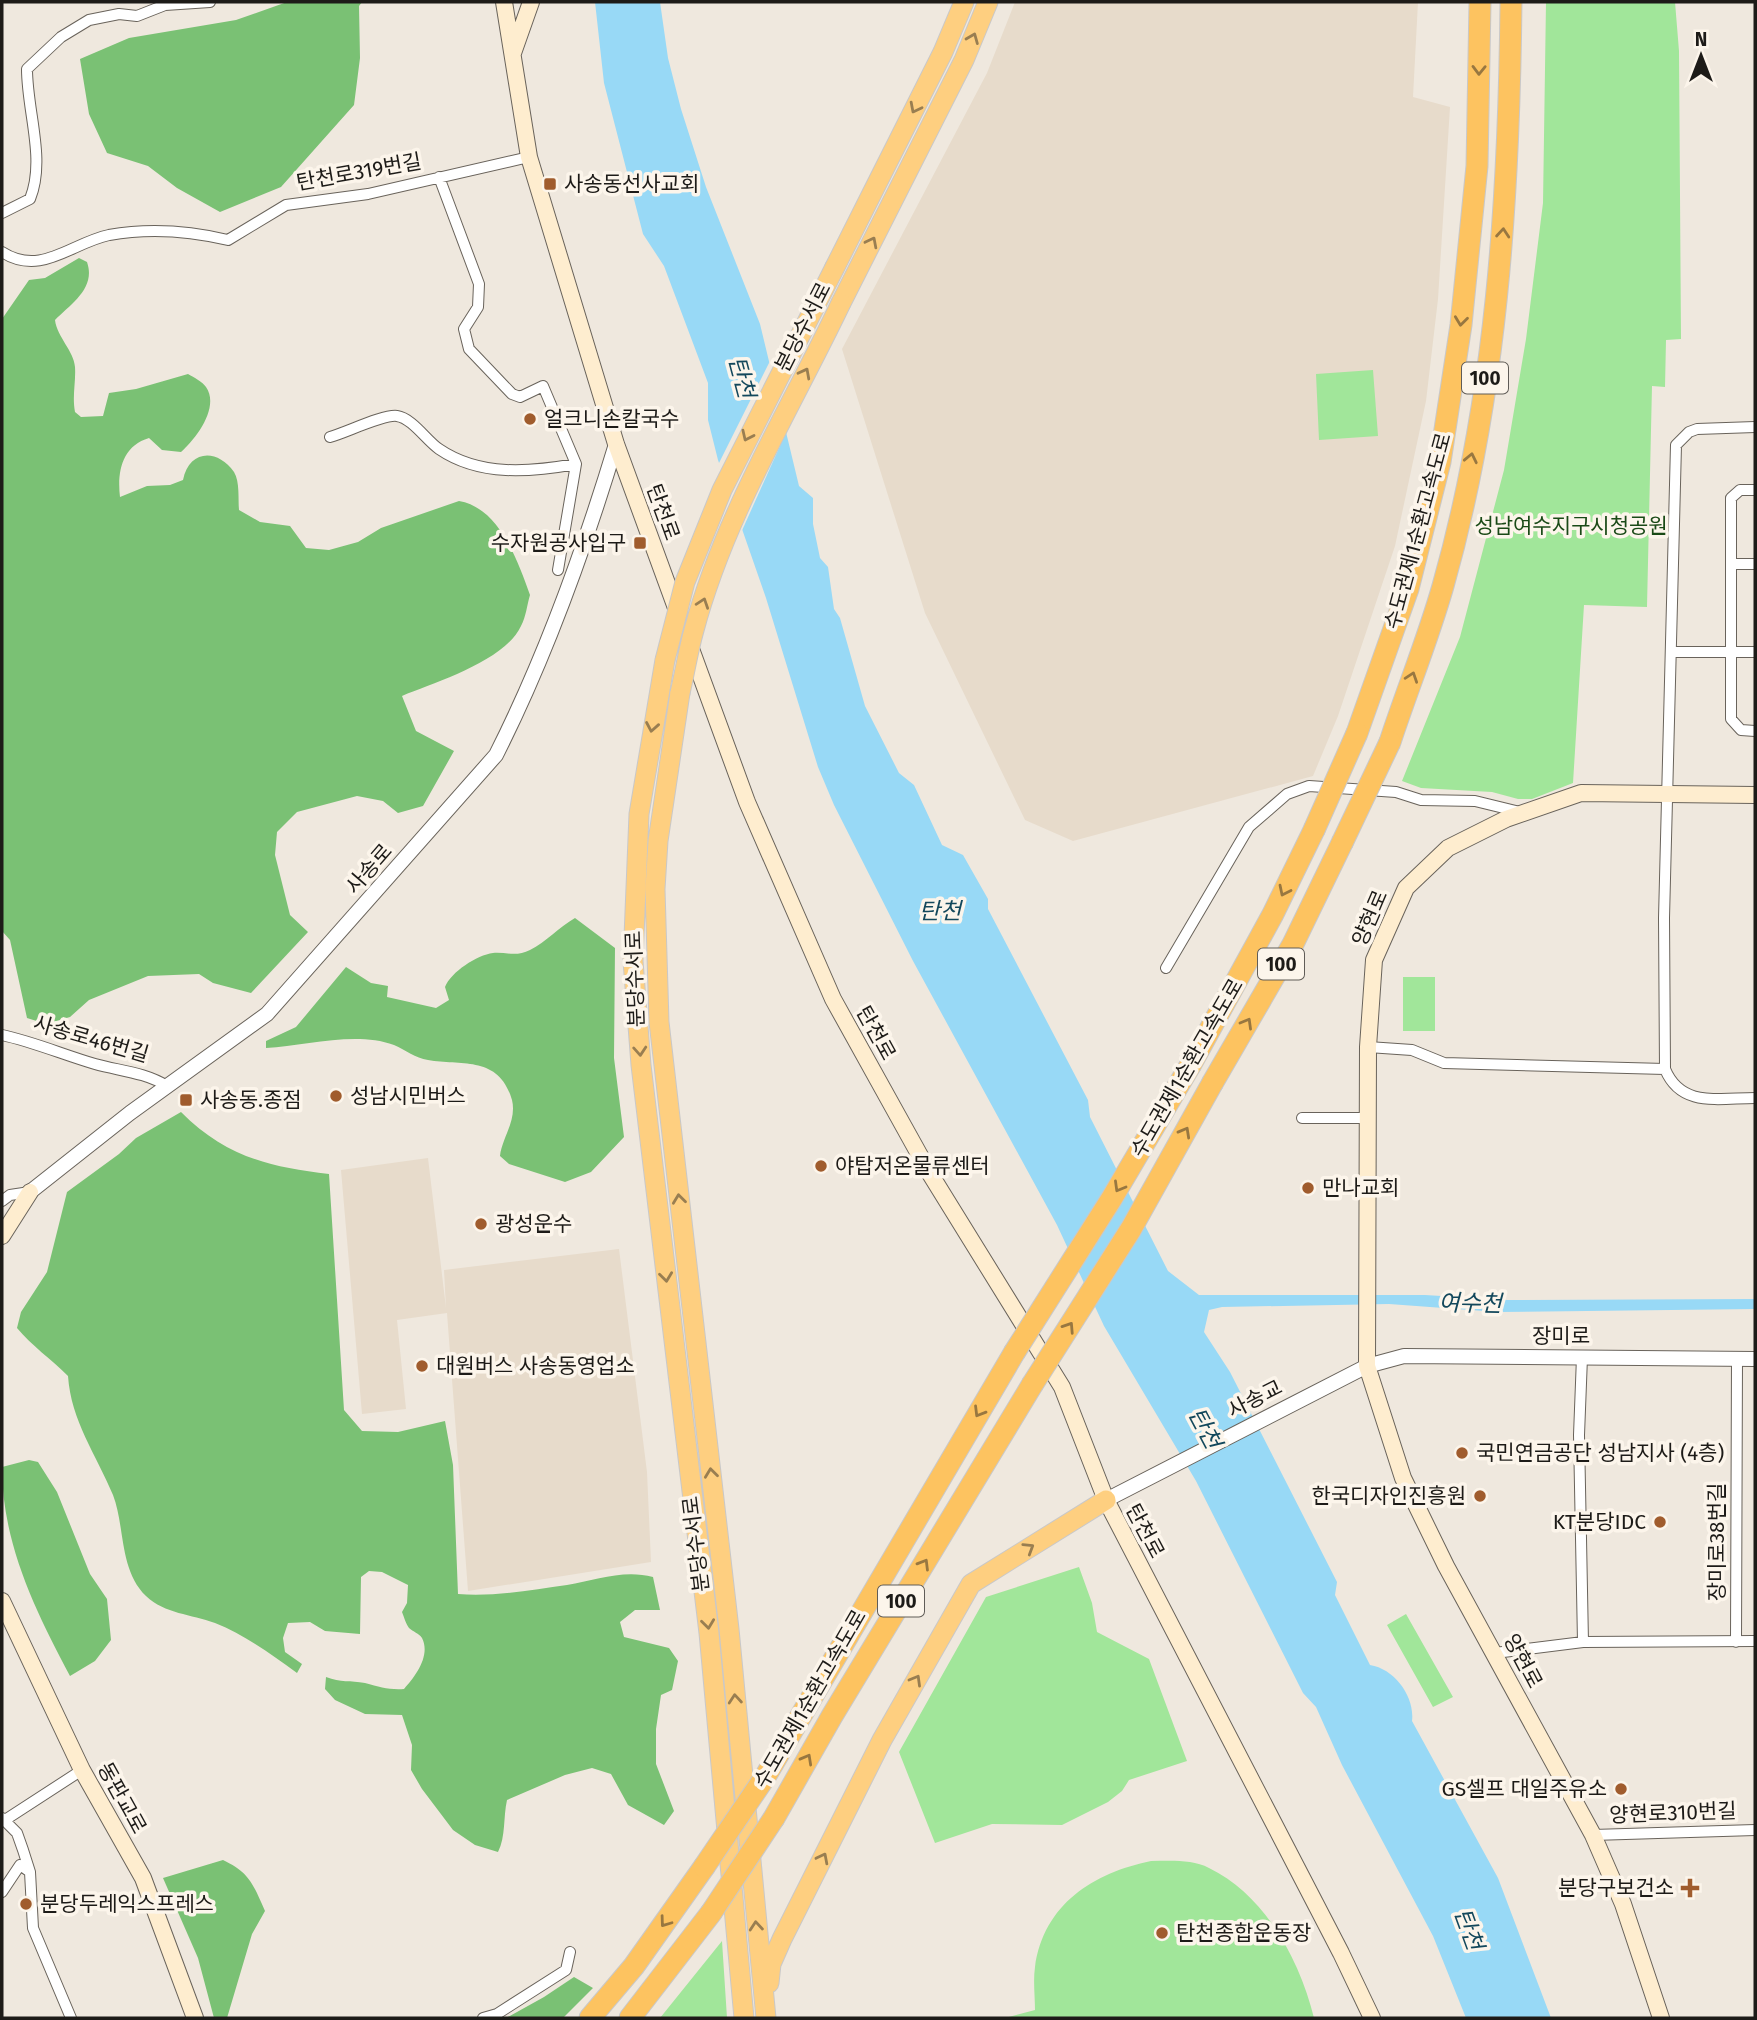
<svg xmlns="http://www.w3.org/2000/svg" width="1757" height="2020" font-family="'Fira Sans','Noto Sans KR',sans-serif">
	<rect width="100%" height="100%" fill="#efe8de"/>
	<path fill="#e7dbcb" d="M1015,2h403l-5,95 37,10 -12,192 -12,102 -31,145 -57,170 -25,60 -240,65 -48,-21 -100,-207 -83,-264 145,-276z
		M428,1158l18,150 -2,-38 175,-21 28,223 4,90 -183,29 -21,-278 -50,7 9,89 -44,5 -21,-244z"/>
	<path fill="#a1e69a" d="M1546,2h129l4,49 2,288 -15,1 -1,47 -13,-1 -5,221 -63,-2 -11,178 -41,16h-14l-26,-7 -71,-4 -19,-7 58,-144 44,-167 22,-131 17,-136z
		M1373,370l5,66 -59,4 -3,-66z
		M1403,977h32v54h-32z
		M1079,1567l13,36 5,29 52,27 38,102 -58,19 -7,11 -14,11 -46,23 -70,-1 -57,19 -36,-91 87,-155z
		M1406,1614l47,83 -20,10 -46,-82z
		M1151,1861c19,0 41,-2 58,7 56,27 91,92 105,150h-309l30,-8c0,-14 -2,-29 0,-43 9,-63 58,-94 116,-106z
		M722,1941l5,77h-67z"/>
	<path fill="#7ac174" d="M287,2h75l-3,4 1,52 -6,47 -73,82 -61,25 -43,-24 -29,-22 -41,-13 -18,-39 -9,-55 49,-21 107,-18z
		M79,258l8,4c9,26 -15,41 -32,58 2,17 19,31 20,47 1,15 -3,29 0,45l6,5 22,-1 6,-23 27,-4 52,-15c5,3 15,8 18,13 14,20 -10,52 -25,65l-19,-2 -13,-12c-27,8 -32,34 -29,59l27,-11 23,-1 13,-5c6,-30 34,-32 51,-8 6,10 4,27 5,38l21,12 30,4 16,22 23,2 29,-8 23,-14 78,-27c41,7 59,61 71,94 -3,10 -4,22 -9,31 -16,35 -85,56 -119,70l14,35 38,20 -31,55 -25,7 -15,-12 -26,-5 -60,16 -20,20 -2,23 15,60 18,17 -57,61 -38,-10 -14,-9 -51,2 -59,24 -19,17 -24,7 -19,-6 -17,-78 -8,-9v-612l27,-39 16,-2z
		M575,918l40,30 -1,110 10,79 -33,35 -26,10 -56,-18 -9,-8c2,-18 17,-36 12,-56 -13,-45 -50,-34 -84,-40 -13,-2 -22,-10 -34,-15 -39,-14 -89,1 -128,3v-7l30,-14 50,-60 25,16 17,3 -1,11 49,11 13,-8 -4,-13c6,-15 32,-32 48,-34 13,-1 24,4 37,-3 16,-8 29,-23 45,-32z
		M181,1112c44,44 87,55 148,62l15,236 18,21 36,1 47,-11 8,44 5,129c35,3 74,-4 109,-9 29,-5 57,-16 86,-8l7,33h-25l-15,12 4,15 45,11 9,13 -6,29 -11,5 -5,34v35l18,47 -10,14 -36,-20 -17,-31 -19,-6 -27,7 -58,25c-4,18 -1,36 -9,52l-23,-7 -22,-15 -31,-41 -11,-19 1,-25 -10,-30 -37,-1 -30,-14 -10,-11 1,-12c15,6 24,3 39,6 15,4 24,7 39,6 11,-12 27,-33 18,-51 -3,-5 -9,-6 -13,-10 -3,-4 -5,-11 -7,-16l5,-9 1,-18 -26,-13 -13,-1 -8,6 -1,57 -35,-3 -15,-9 -22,1 -5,15 2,14 17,12 -5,9c-26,-19 -52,-38 -82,-50 -24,-9 -50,-9 -69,-27 -27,-26 -21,-70 -33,-101 -17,-41 -42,-74 -45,-119 -17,-17 -36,-30 -51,-48l4,-16 26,-40 20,-80 52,-38 17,-16z
		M29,1460l9,2 19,30 33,82 17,25 4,41 -16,21 -25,15c-35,-66 -68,-133 -68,-209z
		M223,1860c27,13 30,24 42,51l-13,23 -25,84h-13l-16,-60 -35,-80z
		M574,1977l19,11 -30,30h-57l38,-21z"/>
	<path fill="#98d9f6" d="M595,2h65l8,56 13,51 25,78 54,137 39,162 14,12v26l7,34 8,9 6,42 6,9 25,88 34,67 15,12 28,60 21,10 25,44v10l100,191 2,17 78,154 31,24h226l83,5 247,-1v10l-257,3 -109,-8 -167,3 -13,3 -5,22 26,40 107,210 -2,13 35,70c25,4 45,32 42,56l86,157 53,140h-85l-33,-82 -91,-171 -26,-58 -13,-14 -107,-212 -92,-155 -47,-101 -144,-264 -79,-156 -16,-38 -52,-169 -48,-138 -10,-40v-37l-44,-117 -21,-32 -39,-151z"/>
	<path fill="#efe8de" d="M771,359l17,69 -48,107 -23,-68z"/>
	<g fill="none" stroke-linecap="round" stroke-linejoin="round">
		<defs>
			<path id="minor" d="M439,177l40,107 -1,23 -14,22 5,20 43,45 8,3 23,-11 33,78 -18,106
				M2,213l28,-14c16,-40 -3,-87 -3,-130l34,-32 28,-17 30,-6 18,2 28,-11 45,-3
				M2,252c39,25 69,-9 107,-17 39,-7 81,-4 119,5l58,-35 82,-11 161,-37
				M330,437c15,-4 54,-23 67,-21 15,2 30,25 42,33 41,28 92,23 137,15
				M1755,490h-15l-9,8v221l10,11 14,1
				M1731,564h24
				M1672,652h83
				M1166,968l83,-141 38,-33 22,-8 87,6 25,8 54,1 45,11
				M2,1035c32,7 62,20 93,29 25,7 49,8 72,22
				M1368,1047l44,3 32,13 221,6c16,39 54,29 90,29
				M1665,1069l-1,-151 12,-473 13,-13 8,-3 58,-2
				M1302,1118h66
				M2,1201l8,-6 20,-3
				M1582,1357l-3,78 4,207
				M1736,1642l1,-283
				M1495,1653l88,-11 172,-1
				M2,1818l15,15 6,17 7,22 3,56 38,90
				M5,1820l77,-50
				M1593,1835l162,-5
				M2,1892l18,-27 10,7
				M483,2018l14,-4 69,-44 4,-18"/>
			<path id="tertiary" d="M30,1192l100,-79 137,-99 229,-259c50,-99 88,-205 120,-311
				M1106,1500l261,-134 37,-10 351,3"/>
			<path id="secondary" d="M504,2l25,155 87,287 131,358 86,197 96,173 133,215 44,113 235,453 31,65
				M513,53l18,-51
				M2,1236l28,-44
				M2,1601l80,169 61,108 52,140
				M1661,2018l-38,-114 -30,-69 -147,-269 -43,-88 -36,-112 1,-319 6,-87 32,-72 42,-40 58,-29 75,-26 174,2"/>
			<path id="trunk" d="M835,267l108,-215 21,-50
				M841,303l123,-243 24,-58
				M665,660l-26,154 -6,147 8,104 68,568 35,385
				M680,693l-22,148 -3,48 4,133 70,607 37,389
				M769,1983l2,-19 11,-25 100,-199 89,-156 135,-84"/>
			<path id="motorway" d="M1357,733l51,-144 32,-127 21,-137 16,-159 3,-164
				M1390,742c17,-52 38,-103 53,-156 54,-190 66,-388 68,-584
				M1191,1064l82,-150 41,-84
				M1213,1082l80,-138 49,-101
				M765,1777l249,-424
				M774,1818l58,-102 200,-331
				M590,2018l44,-52 70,-99
				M630,2018l81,-105"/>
		</defs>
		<use href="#minor" stroke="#69635b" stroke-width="12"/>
		<use href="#tertiary" stroke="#69635b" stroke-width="16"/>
		<use href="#secondary" stroke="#69635b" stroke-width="18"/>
		<use href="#trunk" stroke="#c9c8c8" stroke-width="21"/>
		<use href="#motorway" stroke="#c9c8c8" stroke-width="23"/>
		<use href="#minor" stroke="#fff" stroke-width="10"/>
		<use href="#tertiary" stroke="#fff" stroke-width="14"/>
		<use href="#secondary" stroke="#feedcf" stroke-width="16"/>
		<use href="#trunk" stroke="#fecf80" stroke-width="19"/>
		<use href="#motorway" stroke="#fdc360" stroke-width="21"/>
		<defs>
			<path id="trunk-bridge" d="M665,660l20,-78 37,-92 113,-223
				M680,693c5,-21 8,-42 14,-63 31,-116 96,-220 147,-327"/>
			<path id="motorway-bridge" d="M1314,830l43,-97
				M1342,843l48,-101
				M1014,1353l98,-155 79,-134
				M1032,1385l99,-156 82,-147
				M704,1867l61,-90
				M711,1913l63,-95"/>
		</defs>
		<use href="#trunk-bridge" stroke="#c9c8c8" stroke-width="21" stroke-linecap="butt"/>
		<use href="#motorway-bridge" stroke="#c9c8c8" stroke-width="23" stroke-linecap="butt"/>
		<use href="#trunk-bridge" stroke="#fecf80" stroke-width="19"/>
		<use href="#motorway-bridge" stroke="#fdc360" stroke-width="21"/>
	</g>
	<defs><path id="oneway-chevron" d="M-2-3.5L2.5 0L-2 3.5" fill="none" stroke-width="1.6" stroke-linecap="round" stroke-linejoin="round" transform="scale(1.75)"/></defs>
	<g stroke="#997e51">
		<use href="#oneway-chevron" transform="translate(973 38) rotate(-68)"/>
		<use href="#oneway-chevron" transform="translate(915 108) rotate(117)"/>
		<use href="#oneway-chevron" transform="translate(872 242) rotate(-63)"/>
		<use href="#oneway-chevron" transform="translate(805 373) rotate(-62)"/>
		<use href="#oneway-chevron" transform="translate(747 436) rotate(115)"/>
		<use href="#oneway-chevron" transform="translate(703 603) rotate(-71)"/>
		<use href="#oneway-chevron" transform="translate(652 727) rotate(100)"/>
		<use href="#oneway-chevron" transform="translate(640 1051) rotate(86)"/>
		<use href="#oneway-chevron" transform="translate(679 1199) rotate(-97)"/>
		<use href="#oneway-chevron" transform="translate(666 1277) rotate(83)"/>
		<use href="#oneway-chevron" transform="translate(711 1473) rotate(-97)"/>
		<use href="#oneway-chevron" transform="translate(1029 1548) rotate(-32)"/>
		<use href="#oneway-chevron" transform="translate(708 1624) rotate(83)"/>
		<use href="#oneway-chevron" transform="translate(916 1680) rotate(-60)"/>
		<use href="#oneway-chevron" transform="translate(735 1699) rotate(-95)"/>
		<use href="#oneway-chevron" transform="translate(823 1858) rotate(-63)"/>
		<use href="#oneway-chevron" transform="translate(756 1926) rotate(-95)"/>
	</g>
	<g stroke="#987740">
		<use href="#oneway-chevron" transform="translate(1479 70) rotate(91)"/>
		<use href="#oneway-chevron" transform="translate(1503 233) rotate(-85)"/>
		<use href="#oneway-chevron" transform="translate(1461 321) rotate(97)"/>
		<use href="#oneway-chevron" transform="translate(1471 458) rotate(-78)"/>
		<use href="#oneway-chevron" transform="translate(1412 677) rotate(-71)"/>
		<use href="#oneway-chevron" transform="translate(1284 891) rotate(116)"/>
		<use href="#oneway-chevron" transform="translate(1247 1023) rotate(-60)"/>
		<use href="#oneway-chevron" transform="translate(1185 1132) rotate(-61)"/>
		<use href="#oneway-chevron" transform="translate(1119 1187) rotate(120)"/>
		<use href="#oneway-chevron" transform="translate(1069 1327) rotate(-57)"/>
		<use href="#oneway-chevron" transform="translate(979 1412) rotate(121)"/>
		<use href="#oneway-chevron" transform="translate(924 1564) rotate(-59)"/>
		<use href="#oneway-chevron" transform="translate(807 1759) rotate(-61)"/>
		<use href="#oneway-chevron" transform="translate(665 1922) rotate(126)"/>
	</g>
	<g fill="#a05c2d" stroke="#fcf5eb" stroke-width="2.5">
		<rect x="543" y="177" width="14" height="14" rx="3.5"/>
		<circle cx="530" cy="419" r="7"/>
		<rect x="633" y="536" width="14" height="14" rx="3.5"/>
		<circle cx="336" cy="1096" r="7"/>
		<rect x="179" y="1093" width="14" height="14" rx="3.5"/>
		<circle cx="821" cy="1166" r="7"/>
		<circle cx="1308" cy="1188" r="7"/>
		<circle cx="481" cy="1224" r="7"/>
		<circle cx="422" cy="1366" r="7"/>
		<circle cx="1462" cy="1453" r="7"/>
		<circle cx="1480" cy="1496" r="7"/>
		<circle cx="1660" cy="1522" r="7"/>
		<circle cx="1621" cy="1789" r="7"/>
		<path d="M1686.5 1877.5h7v7h7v7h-7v7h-7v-7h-7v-7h7z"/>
		<circle cx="26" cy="1904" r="7"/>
		<circle cx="1162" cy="1933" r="7"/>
	</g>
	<g text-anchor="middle" stroke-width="7" stroke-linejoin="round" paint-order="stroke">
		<g fill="#fcf5eb" stroke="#605c57" stroke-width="2">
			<rect x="1462" y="362.5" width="46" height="31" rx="5"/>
			<rect x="1258" y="948.5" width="46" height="31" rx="5"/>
			<rect x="878" y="1585.5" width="46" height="31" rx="5"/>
		</g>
		<g font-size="19" font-weight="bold" fill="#1d1b18">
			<text x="1485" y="385">100</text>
			<text x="1281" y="971">100</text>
			<text x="901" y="1608">100</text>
		</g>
		<g font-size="21" fill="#1d1b18" stroke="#fcf5eb">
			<text transform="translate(359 172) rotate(-10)" y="7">탄천로319번길</text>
			<text transform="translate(803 327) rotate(-63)" y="7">분당수서로</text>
			<text transform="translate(663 512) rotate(70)" y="7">탄천로</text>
			<text transform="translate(1418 531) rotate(-75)" y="7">수도권제1순환고속도로</text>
			<text transform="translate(369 869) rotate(-49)" y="7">사송로</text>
			<text transform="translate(1370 918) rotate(-67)" y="7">양현로</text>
			<text transform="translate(635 979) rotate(-92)" y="7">분당수서로</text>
			<text transform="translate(876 1033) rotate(61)" y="7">탄천로</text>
			<text transform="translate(91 1039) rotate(16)" y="7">사송로46번길</text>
			<text transform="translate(1187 1068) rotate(-60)" y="7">수도권제1순환고속도로</text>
			<text x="1561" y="1343">장미로</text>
			<text transform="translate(1255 1399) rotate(-27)" y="7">사송교</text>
			<text transform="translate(1145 1531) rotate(62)" y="7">탄천로</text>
			<text transform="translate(1717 1542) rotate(-90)" y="7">장미로38번길</text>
			<text transform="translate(696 1544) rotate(-97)" y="7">분당수서로</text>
			<text transform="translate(1523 1661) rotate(62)" y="7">양현로</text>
			<text transform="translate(810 1699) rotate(-60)" y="7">수도권제1순환고속도로</text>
			<text transform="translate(122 1798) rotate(61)" y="7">동판교로</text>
			<text transform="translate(1673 1813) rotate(-2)" y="7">양현로310번길</text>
		</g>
		<g font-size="21" fill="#1d1b18" stroke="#fcf5eb" text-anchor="start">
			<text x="564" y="191">사송동선사교회</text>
			<text x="544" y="426">얼크니손칼국수</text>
			<text x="626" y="550" text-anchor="end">수자원공사입구</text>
			<text x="350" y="1103">성남시민버스</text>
			<text x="200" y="1107">사송동.종점</text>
			<text x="835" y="1173">야탑저온물류센터</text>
			<text x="1322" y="1195">만나교회</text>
			<text x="495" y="1231">광성운수</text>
			<text x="436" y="1373">대원버스 사송동영업소</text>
			<text x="1476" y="1460">국민연금공단 성남지사 (4층)</text>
			<text x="1466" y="1503" text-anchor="end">한국디자인진흥원</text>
			<text x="1646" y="1529" text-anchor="end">KT분당IDC</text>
			<text x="1607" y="1796" text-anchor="end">GS셀프 대일주유소</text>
			<text x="1674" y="1895" text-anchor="end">분당구보건소</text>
			<text x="40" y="1911">분당두레익스프레스</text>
			<text x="1176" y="1940">탄천종합운동장</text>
		</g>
		<g font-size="21" fill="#1a4a17" stroke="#fcf5eb">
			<text x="1571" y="533">성남여수지구시청공원</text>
		</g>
		<g font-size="23" font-style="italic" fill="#13485c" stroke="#fcf5eb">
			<text transform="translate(742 377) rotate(75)" y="8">탄천</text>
			<text x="940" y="919">탄천</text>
			<text transform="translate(1470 1303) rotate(1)" y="8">여수천</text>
			<text transform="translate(1205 1428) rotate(62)" y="8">탄천</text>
			<text transform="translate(1469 1929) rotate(70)" y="8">탄천</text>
		</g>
	</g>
	<rect width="1757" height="2020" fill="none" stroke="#1d1b18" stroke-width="7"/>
	<g transform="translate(1701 56)" stroke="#fcf5eb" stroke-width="5" paint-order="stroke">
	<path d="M0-5L12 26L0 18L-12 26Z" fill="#1d1b18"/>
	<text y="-10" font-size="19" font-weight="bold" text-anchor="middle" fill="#1d1b18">N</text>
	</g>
</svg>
